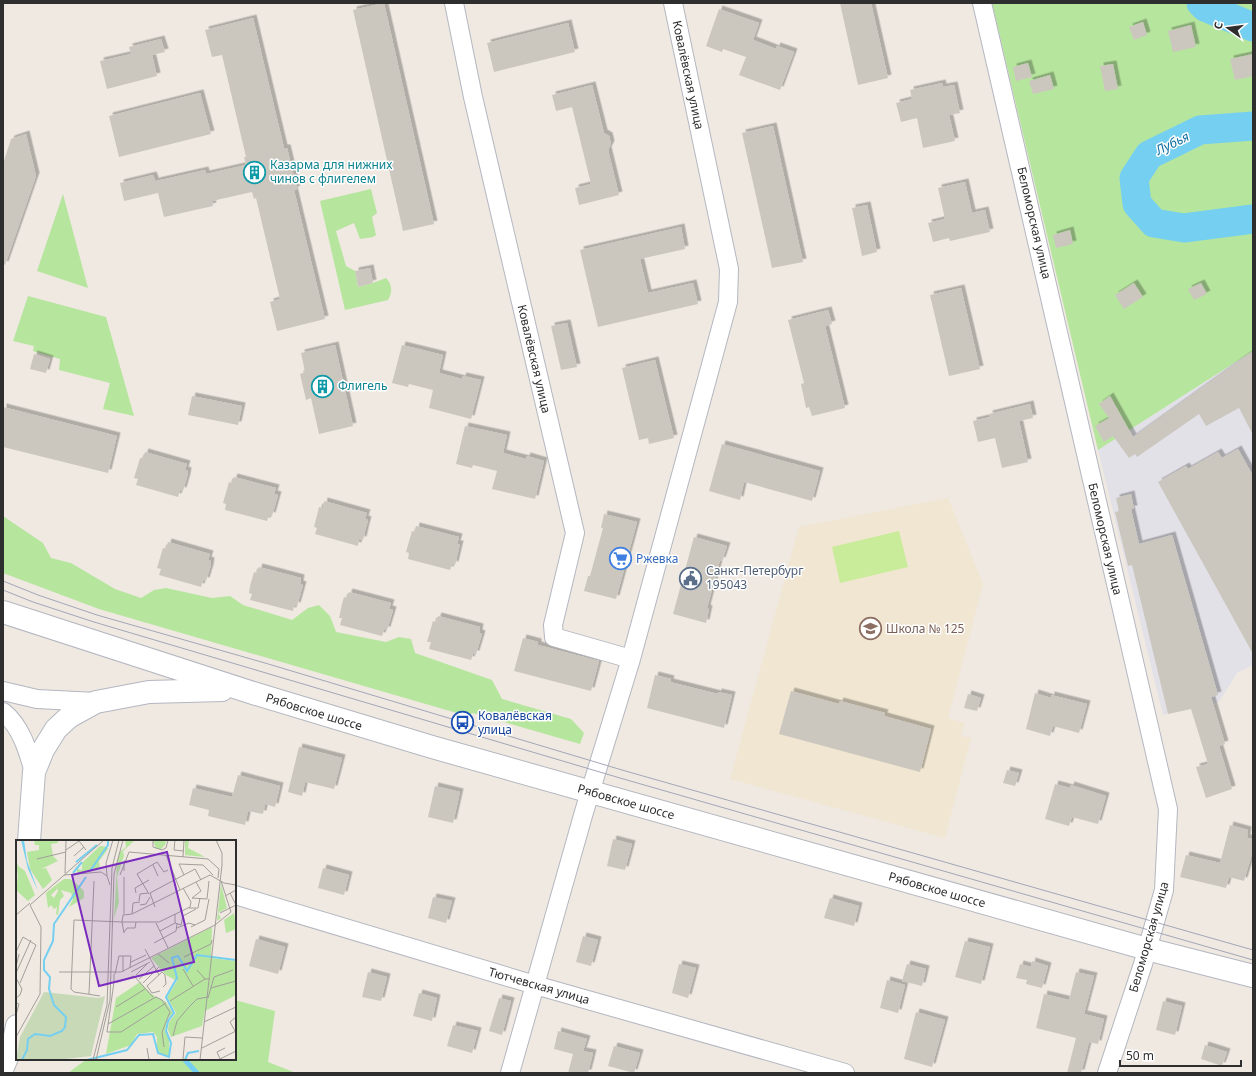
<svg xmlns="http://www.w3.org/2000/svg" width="1256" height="1076" font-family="'Noto Sans',sans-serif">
	<defs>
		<filter id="shadow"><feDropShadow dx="3.5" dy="-3.5" stdDeviation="0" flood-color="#0004"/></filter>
	</defs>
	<rect width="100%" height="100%" fill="#efe9e1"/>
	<path fill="#e3e1e8" d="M1253,351v314l-16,8 -18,29 -56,13 -65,-265z"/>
	<path fill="#f0e6d1" d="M948,498l35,86 -35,134 16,5 -3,13 10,2 -26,100 -215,-59 69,-252z"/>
	<path fill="#b6e59e" d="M992,3h261v348l-155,99z
		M371,189l6,24 -5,4 4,18 -3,2 -13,2 -6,-16 -18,8 10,35 9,5 3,16 15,-4 13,-5c6,6 7,14 2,22l-43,10 -25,-109z
		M63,194l25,94 -51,-17z
		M28,296l78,21 28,99 -31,-7 7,-26 -51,-13 1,-11 -27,-8 1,-5 -21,-5z
		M3,516l40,27 8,15 20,5 44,26 26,9 13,-8 12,-2 46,10 18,-2 13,9 49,15 16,-12 11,-3 11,11 6,16 50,10 13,-5 12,2 4,14 77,27 10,19 69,20 13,14 -4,11 -107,-31 -6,3 -368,-107 -96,-36z
		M235,1000l40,11 -7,51 28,11h-228l19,-14h148z"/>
	<path fill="#c9ec9a" d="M899,531l9,36 -68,16 -8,-36z"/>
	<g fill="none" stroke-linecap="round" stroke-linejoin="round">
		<path stroke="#75cff0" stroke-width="5" d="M184,1059l13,14"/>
		<path stroke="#75cff0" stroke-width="29" d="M1201,3l4,4 48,20
			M1253,126l-53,4 -51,25 -15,23 3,26 17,19 30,5 69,-9"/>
	</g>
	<path fill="#cbc7bf" filter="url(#shadow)" d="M384,3l50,221 -31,7 -50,-221z
		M840,3h31l17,75 -30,7z
		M719,9l40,14 -6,17 23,9 1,-3 17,6 -14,38 -41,-15 7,-18 -23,-8 -1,3 -16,-6z
		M253,18l31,130h3l10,41 -3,1 31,129 -48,12 -7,-29 10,-3 -24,-101 -2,1 -2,-7 -40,9 1,5 -49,11 -6,-24 -34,8 -4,-18 33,-8 3,8v-2l49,-11 1,4 40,-9 -2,-8h2l-24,-102 -10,2 -7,-27z
		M1143,22l4,13 -13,5 -5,-13z
		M568,23l7,29 -81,20 -7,-29z
		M1191,25l5,22 -23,5 -5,-21z
		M161,39l4,13 -13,3 5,21 -50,13 -7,-28 31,-7 -2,-7z
		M1253,54v22l-18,4 -5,-21z
		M1028,63l4,14 -16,4 -3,-14z
		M1113,64l5,25 -13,2 -5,-25z
		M1050,75l4,14 -21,5 -4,-13z
		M942,83l1,4 11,-2 6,28 -11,2 6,26 -32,7 -6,-30 -16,4 -5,-19 16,-4 -2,-9z
		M592,85l12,48 5,3 2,8 -3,6 11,45 -40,10 -4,-17 16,-4 -19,-77 -16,4 -4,-16z
		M200,93l11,41 -92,23 -10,-41z
		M773,126l30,136 -31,6 -30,-135z
		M26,134l10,42 -31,89 -2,-1v-100l8,-25z
		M965,182l7,31 13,-3 5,22 -40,9 -1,-3 -16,4 -5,-19 17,-4 -7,-31z
		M867,205l10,47 -15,4 -10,-48z
		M681,227l4,22 -45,10 8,34 45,-10 5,21 -100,23 -18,-77z
		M1070,230l3,14 -17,4 -3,-13z
		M370,268l3,15 -15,4 -3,-16z
		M1134,283l9,14 -19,12 -9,-14z
		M1201,283l6,11 -13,6 -6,-11z
		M961,288l19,81 -31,7 -19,-81z
		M828,310l4,14 -7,2 20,82 -33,8 -3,-9 -3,1 -5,-24 3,-1 -16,-63z
		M567,323l10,44 -16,3 -10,-44z
		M335,345l18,81 -34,8 -8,-36 -5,2 -6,-26 5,-2 -4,-19z
		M402,345l41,10 -4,18 23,6 1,-3 18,4 -10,39 -42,-11 4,-18 -24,-6 -1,3 -16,-4z
		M1253,351v84l-14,-27 -33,18 -7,-12 -62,43 -2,-3 -6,4 -16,-22 -9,6 -9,-16 14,-8 -10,-14 11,-8 23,41z
		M34,354l16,5 -4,14 -16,-4z
		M655,360l19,78 -25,6 -1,-6 -9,2 -17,-72z
		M192,396l50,10 -4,19 -50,-10z
		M1030,404l3,14 -14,3 9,41 -26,6 -7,-30 -17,4 -5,-21 17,-4 -1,-3z
		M3,407l114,29 -9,37 -105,-26z
		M465,426l42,9 -4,18 23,6 1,-3 17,5 -9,38 -43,-10 5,-18 -24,-6 -1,3 -16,-4z
		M722,444l98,27 -8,30 -68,-19 -4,18 -31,-9z
		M1238,449l15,27v178l-95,-172 28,-16 2,3 30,-17 4,6z
		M145,452l42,12 -2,6 3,1 -1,6 -4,14 -3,-1 -2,7 -42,-12 2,-6 -4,-1 6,-20h3z
		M234,477l42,11 -2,6 4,1 -6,21 -3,-1 -2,6 -42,-11 1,-6 -3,-1 6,-21 3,1z
		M1131,494l3,15h-3l8,35 33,-9 46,160 -7,2 14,47 -6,2 13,43 -26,9 -10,-31 12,-3 -17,-55 -23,5 -36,-149 -4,1 -13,-54 4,-1 -3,-13z
		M324,501l43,12 -2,6 3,1 -2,7 -3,13 -4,-1 -1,7 -43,-12 2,-6 -3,-1 5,-20 4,1z
		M604,514l33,8 -21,77 -32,-8 4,-15h2l13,-48h-2z
		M416,526l43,11 -2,7h3l-5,21 -3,-1 -2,6 -42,-11 1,-6 -3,-1 6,-21 3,1z
		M694,537l33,9 -5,15 -2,-1 -13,48 2,1 -3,14 -33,-9z
		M168,542l42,12 -2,6 3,1 -1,7 -4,13 -3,-1 -2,7 -42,-12 2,-6 -4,-1 6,-20 3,1z
		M259,567l42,11 -1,6 3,1 -6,21 -3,-1 -1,6 -43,-11 2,-6 -3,-1 1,-7 4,-14 3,1z
		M349,592l42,11 -2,6 4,1 -2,7 -4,13h-3l-2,6 -42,-11 2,-7h-3l3,-14 2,-7 3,1z
		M438,616l42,11 -1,6 3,1 -6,20h-3l-2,6 -42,-11 2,-7h-4l6,-21 3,1z
		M523,638l15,4v3l61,16 -8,30 -77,-20z
		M655,675l16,4 -1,3 48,12v-2l14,3 -8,33 -77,-20z
		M791,691l48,13 1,-3 45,12 -1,3 47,13 -11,43 -141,-38z
		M1035,693l16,5v-3l36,9 -8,29 -26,-7 -3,10 -24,-7z
		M968,694l13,4 -4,13 -13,-3z
		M299,747l43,11 -8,31 -29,-7 -3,14 -14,-4z
		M1007,770l12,3 -4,13 -12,-3z
		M238,775l42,11 -5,21 -10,-3 -2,10 -15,-3 -3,14 -37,-9 1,-6 -20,-5 4,-17 39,9z
		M1055,784l15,4 1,-3 35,11 -8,28 -26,-7 -3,9 -24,-7z
		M435,786l25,6 -7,31 -25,-6z
		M1230,825l18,5 -1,8 6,1v11l-9,31 -15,-4 -3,11 -46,-11 6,-22 34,8z
		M613,839l19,5 -7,26 -18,-4z
		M323,868l26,7 -5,20 -26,-7z
		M433,897l19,4 -6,22 -18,-5z
		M830,898l29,8 -5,20 -30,-8z
		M583,936l15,4 -7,26 -15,-4z
		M256,939l29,8 -7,27 -29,-8z
		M965,941l25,6 -9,37 -26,-7z
		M1032,961l16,5 -6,22 -16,-4 1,-4 -11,-2 4,-14 11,3z
		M679,964l17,4 -8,30 -16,-5z
		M907,964l19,5 -4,17 -20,-5z
		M368,972l19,5 -6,24 -19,-4z
		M1076,972l18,4 -10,38 20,5 -6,25 -9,-2 -8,31h-14l9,-35 -40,-10 8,-34 25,6z
		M887,980l18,5 -7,28 -18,-5z
		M419,993l18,5 -5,23 -19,-5z
		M499,998l12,3 -9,34 -13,-4z
		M1163,1001l19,5 -7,29 -19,-5z
		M916,1012l29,8 -13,47 -28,-8z
		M453,1025l25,6 -6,22 -25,-7z
		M558,1031l29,8 -4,12 10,2 -5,20h-20l5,-19 -19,-5z
		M1205,1045l22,7 -5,14 -21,-7z
		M614,1046l26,7 -6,20 -26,-7z"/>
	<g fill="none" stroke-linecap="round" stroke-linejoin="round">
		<defs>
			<path id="street" d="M454,3l19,94 102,436 -22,92 1,12 77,22 -47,153 -74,261
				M982,3l186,806 -4,81 -21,74 -36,109
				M631,659l97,-357 1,-33 -56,-266
				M3,691l34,8 59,3
				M3,712c18,14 25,39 31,60
				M235,895l300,90 310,88"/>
			<path id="secondary" d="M3,612l250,81 179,54 715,202 106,27
				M29,841l5,-69 9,-22 13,-21 13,-12 27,-15 53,-10 73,-2
				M3,1067l11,-26 3,-15"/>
		</defs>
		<use href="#street" stroke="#b4b7c1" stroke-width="20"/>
		<use href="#secondary" stroke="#b4b7c1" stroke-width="24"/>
		<use href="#street" stroke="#fff" stroke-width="18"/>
		<use href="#secondary" stroke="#fff" stroke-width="22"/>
		<path stroke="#a3a6b8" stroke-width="1" d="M3,581l35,14 59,20 168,48 357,107 631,180
			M3,590l30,12 61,20 526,156 633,182"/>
	</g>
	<defs>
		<symbol id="building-ring" viewBox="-11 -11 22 22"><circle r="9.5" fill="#fff" stroke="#0f9aa8" stroke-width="1.5"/><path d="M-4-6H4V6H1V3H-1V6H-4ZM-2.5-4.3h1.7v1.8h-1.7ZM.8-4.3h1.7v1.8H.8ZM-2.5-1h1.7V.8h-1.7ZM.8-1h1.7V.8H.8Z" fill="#0f9aa8"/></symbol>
		<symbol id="supermarket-ring" viewBox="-11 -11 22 22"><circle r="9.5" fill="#fff" stroke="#3f7fe0" stroke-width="1.5"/><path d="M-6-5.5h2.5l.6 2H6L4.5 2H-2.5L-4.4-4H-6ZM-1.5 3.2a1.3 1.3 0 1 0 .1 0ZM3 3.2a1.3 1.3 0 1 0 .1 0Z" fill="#3f7fe0"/></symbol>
		<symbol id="civic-ring" viewBox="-11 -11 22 22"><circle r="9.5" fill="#fff" stroke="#5c6f8a" stroke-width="1.5"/><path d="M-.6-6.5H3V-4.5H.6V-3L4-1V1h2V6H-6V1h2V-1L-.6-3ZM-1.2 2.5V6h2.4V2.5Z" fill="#5c6f8a"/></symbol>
		<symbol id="school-ring" viewBox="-11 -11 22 22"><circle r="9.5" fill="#fff" stroke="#8d6e63" stroke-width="1.5"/><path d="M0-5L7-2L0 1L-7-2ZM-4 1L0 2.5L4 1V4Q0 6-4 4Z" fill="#8d6e63"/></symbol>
		<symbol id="bus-ring" viewBox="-11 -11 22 22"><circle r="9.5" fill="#fff" stroke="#1a4fb4" stroke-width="1.5"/><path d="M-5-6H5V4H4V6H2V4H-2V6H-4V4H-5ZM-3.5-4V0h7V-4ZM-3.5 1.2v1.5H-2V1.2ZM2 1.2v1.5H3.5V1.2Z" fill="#1a4fb4"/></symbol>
	</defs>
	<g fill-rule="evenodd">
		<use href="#building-ring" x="242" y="160" width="25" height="25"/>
		<use href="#building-ring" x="310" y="374" width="25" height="25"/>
		<use href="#supermarket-ring" x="608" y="546" width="25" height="25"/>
		<use href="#civic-ring" x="678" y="566" width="25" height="25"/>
		<use href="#school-ring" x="858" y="616" width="25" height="25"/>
		<use href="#bus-ring" x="450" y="710" width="25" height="25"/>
	</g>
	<g text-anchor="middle" stroke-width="3" stroke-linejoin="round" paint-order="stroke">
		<g font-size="12" fill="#2e2e2e" stroke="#fff">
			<text transform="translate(688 75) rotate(78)" y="4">Ковалёвская улица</text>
			<text transform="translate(1034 223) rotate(77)" y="4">Беломорская улица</text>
			<text transform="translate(534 359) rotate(77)" y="4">Ковалёвская улица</text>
			<text transform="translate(1105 539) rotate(77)" y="4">Беломорская улица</text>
			<text transform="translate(314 712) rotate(17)" y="4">Рябовское шоссе</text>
			<text transform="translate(626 802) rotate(16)" y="4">Рябовское шоссе</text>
			<text transform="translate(937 890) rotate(16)" y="4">Рябовское шоссе</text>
			<text transform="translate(1149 937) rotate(-74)" y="4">Беломорская улица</text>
			<text transform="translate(539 986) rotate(16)" y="4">Тютчевская улица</text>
		</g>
		<g font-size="12" fill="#0d838f" stroke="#fff" text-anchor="start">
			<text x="270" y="169">Казарма для нижних<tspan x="270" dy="14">чинов с флигелем</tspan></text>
			<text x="338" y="390">Флигель</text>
		</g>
		<g font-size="12" fill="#366cbe" stroke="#fff" text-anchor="start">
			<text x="636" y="563">Ржевка</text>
		</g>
		<g font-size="12" fill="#4e5e75" stroke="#fff" text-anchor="start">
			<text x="706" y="575">Санкт-Петербург<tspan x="706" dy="14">195043</tspan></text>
		</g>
		<g font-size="12" fill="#785e54" stroke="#fff" text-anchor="start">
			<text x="886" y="633">Школа № 125</text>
		</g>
		<g font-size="12" fill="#164399" stroke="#fff" text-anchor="start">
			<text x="478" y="720">Ковалёвская<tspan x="478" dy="14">улица</tspan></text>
		</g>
		<g font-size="13" font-style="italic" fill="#0d6fa3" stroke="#fff">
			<text transform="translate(1172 143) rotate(-26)" y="5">Лубья</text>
		</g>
	</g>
	<g transform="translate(16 840)">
		<rect width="220" height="220" fill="#efe9e1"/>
		<path d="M18,0h24v3l-7,1 2,12 5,5 -17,8 5,-1 6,12 -9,9 -13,-20 -3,-17 12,-2v-5h-4zM109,0l9,1 -11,10 1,5 -7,21 2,25 -5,17 3,-57 3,-10 6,-5zM137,0h13l-1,5 -4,4h-5zM169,0h4l-1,8 17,9 -20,-2zM84,6l7,1 1,2 -9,12 1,7 -23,5v-4l5,1v-7zM0,19l2,7 7,5 10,24 -7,6 -12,-11 2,-14zM48,39h6l8,6 6,6v7l-15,9 4,-8 -2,-6 -10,-3 3,6 -4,4 -2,15 -2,-1 1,-7 -3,2 -3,-4 -3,3 -2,-15 10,-8 1,4 -6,6 3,3 4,-7 -2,-6zM205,44l6,24 -9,5 3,5 -4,3zM218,73l2,16 -10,4 -2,-13zM196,87l-1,31 25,3v34l-31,16 -3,15 -31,11 -3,-7 1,-8 7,-9 -9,-16 10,-16 -11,-6 -15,-17zM124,142l11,12 15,8 7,11 -6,7 -2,11 4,7v17l-2,2 -10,-6v-14l-4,-5 -16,2 -6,11 -25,9 10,-56z" fill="#b6e59e"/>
		<path d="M28,152l55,6 6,-2 -14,60 -34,4h-41l4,-23z" fill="#c8d9b8"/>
		<path d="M5,0h3l3,21 11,30 -10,-22z" fill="#75cff0"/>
		<path fill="none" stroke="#75cff0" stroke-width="2" d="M60,22l21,-17M74,31l18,-26v-5M57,33l9,-11M6,220l5,-10 1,-11 7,-5 15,2 12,-5 3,-4 1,-10 -12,-12 -5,-16 1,-12 -6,-7v-10l9,-19 1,-17 32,-47M71,220l40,-10 12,-15 14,-1 5,19 11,4 2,-14 -5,-12 2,-10 6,-8 -8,-16 11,-19 -5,-20 6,-2 9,15 10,-16 39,5M169,220l3,-7 11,-2"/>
		<path fill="none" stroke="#a29e99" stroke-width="1" d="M137,0v7l9,3 4,-2 2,-8M159,0l-1,10 10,1M50,10l13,-9 7,9M150,15l14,35M58,16l10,-9M167,17l1,-17M21,19l29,-7M137,25l5,11M108,31v-10h3M49,33l1,-33M48,35l37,-3 6,4 3,9M104,35l9,-23 79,7 11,10 -1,9M168,35l-5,-11 24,1 10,10M91,36l-1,-13 7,-23M120,53l-1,-5 14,-8M214,53l6,12M133,54l-12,-20 20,-12 7,10 4,-2M209,56l11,-6M176,58l15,1 2,-18M176,58l9,-7 -5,-9M123,61l1,-7 8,-1M124,65l6,-1 4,-7M139,67l-5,-14 45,-24 6,11M173,68h9l2,-10M204,73l16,-8M108,74v-37M116,74l1,-11 7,-1M159,74v9l6,2 2,-9 13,-7M0,75l14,-12M140,83l12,25M175,87l14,-7 4,-21M161,88l12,-5 6,2M144,91l15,-8M108,92l3,-4h8l1,-6M108,93l-2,-11h37l31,-15 1,-5 -8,-14M138,103l22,-12 1,-7M129,109l14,26M0,112l7,-15 13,8 -16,38M142,114l11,9M168,117l27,-13 1,-4M115,122l15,-7M0,127l3,-13M167,129l10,17M181,130l8,9h5M43,132h62l94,-47 16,-13 -10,-31M107,132v-16M115,132l19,-10M0,133l15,-33M98,134v8h4l16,-6 19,21M99,134l4,-18h12l-1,12M120,135l11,-11M0,138l6,11 -2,6 -4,3M123,139l15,-13M98,142l-7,50h14l45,-29M127,143l16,-16M195,148l25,-7M144,151l-8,2 -5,-7 15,-14 3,3 1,9 -3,3M73,154l5,-113M84,156l-26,-4 -3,-3 3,-69 48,2 1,-7 9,-1 78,-39 14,8 12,2M192,158l6,-21 19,-7M154,161l35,-22M0,163l3,1 -3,11M100,167l29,-18M188,182l32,-15M92,184l48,-27 6,3 8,12 -8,20 2,15M219,191l-5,-9 6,-5M157,196l4,-15 12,-14 8,-8 11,-2M0,197l24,-43 1,-67 -11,-22 74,-65M131,208l2,12M186,208l34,-17M167,219l2,-22 17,1M204,219l-3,-7 8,-4M77,220l14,-55 5,-137 7,-28M80,220l14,-60 4,-126 9,-34M184,220l22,-195v-12l-6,-13M202,220l18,-9"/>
		<path fill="#7b2cbf" fill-opacity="0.15" stroke="#7b2cbf" stroke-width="2" d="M151,12l27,110 -95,24 -27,-111z"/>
		<rect width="220" height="220" fill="none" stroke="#2e2e2e" stroke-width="2"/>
	</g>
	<rect width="1256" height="1076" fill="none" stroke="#2e2e2e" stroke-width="8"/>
	<g transform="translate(1228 28) rotate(284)" stroke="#ffffff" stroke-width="3" paint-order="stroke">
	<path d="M0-3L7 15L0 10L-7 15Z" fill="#2e2e2e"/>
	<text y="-6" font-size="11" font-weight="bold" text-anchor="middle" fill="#2e2e2e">С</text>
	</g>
	<path d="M1120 1060v6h121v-6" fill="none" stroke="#2e2e2e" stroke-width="2"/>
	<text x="1126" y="1060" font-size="12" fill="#2e2e2e" stroke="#ffffff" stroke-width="3" paint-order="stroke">50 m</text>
</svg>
